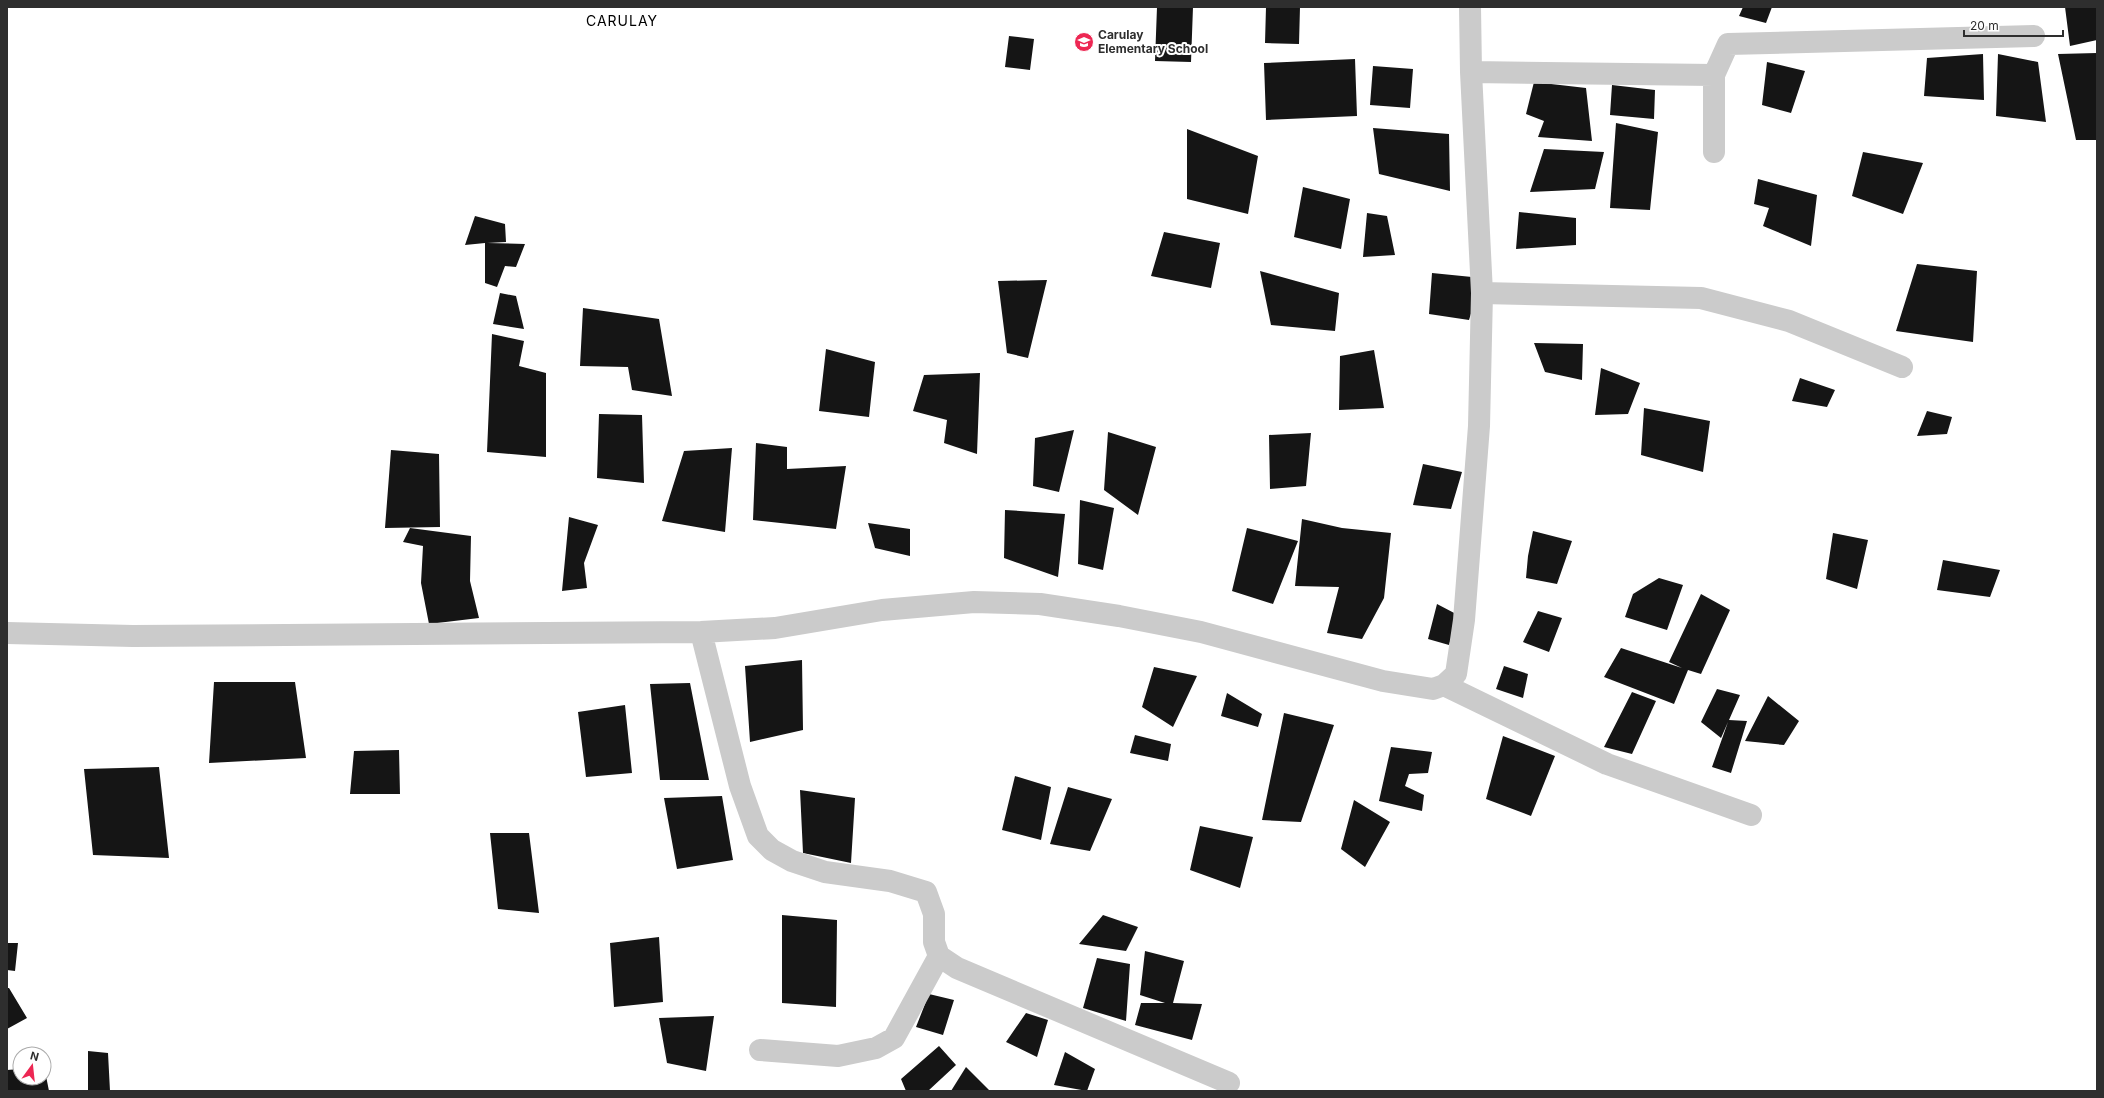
<svg xmlns="http://www.w3.org/2000/svg" width="2104" height="1098" font-family="Inter,sans-serif">
	<rect width="100%" height="100%" fill="#fff"/>
	<path fill="#151515" d="M1157,7h36l-2,55 -36,-1z
		M1266,7h34l-1,37 -34,-1z
		M1743,7h29l-6,16 -27,-7z
		M2065,7h32v33l-27,6z
		M1009,36l25,3 -4,31 -25,-3z
		M2097,53v87h-21l-18,-86z
		M1983,54l1,46 -60,-4 3,-38z
		M1998,54l40,8 8,60 -50,-6z
		M1355,59l2,57 -91,4 -2,-57z
		M1767,62l38,9 -14,42 -29,-8z
		M1373,66l40,3 -3,39 -40,-3z
		M1534,82l52,6 6,53 -54,-4 6,-16 -18,-7z
		M1612,85l43,5 -1,29 -44,-4z
		M1616,123l42,9 -8,78 -40,-2z
		M1373,128l76,6 1,57 -71,-17z
		M1187,129l71,27 -10,58 -61,-15z
		M1544,149l60,3 -9,37 -65,3z
		M1863,152l60,11 -20,51 -51,-18z
		M1758,179l59,16 -6,51 -48,-20 6,-18 -15,-4z
		M1303,187l47,12 -9,50 -47,-12z
		M1519,212l57,6v27l-60,4z
		M1367,213l20,3 8,39 -32,2z
		M475,216l30,8 1,18 -19,1 38,1 -9,23 -11,-1 -8,21 -12,-4v-40l-20,2z
		M1164,232l56,11 -9,45 -60,-12z
		M1917,264l60,7 -4,71 -77,-11z
		M1260,271l79,22 -4,38 -64,-6z
		M1432,273l50,5 -13,42 -40,-6z
		M1047,280l-19,78 -21,-5 -9,-72z
		M500,293l16,3 8,33 -31,-5z
		M583,308l76,11 13,77 -40,-6 -4,-23 -48,-1z
		M492,334l32,7 -5,25 27,7v84l-59,-5z
		M1534,343l49,1 -1,36 -37,-8z
		M826,349l49,13 -6,55 -50,-6z
		M1374,350l10,58 -45,2 1,-54z
		M1601,368l39,15 -12,31 -33,1z
		M980,373l-3,81 -33,-11 3,-23 -34,-9 11,-36z
		M1800,378l35,12 -8,17 -35,-6z
		M1644,408l66,13 -7,51 -62,-17z
		M1927,411l25,6 -5,17 -30,2z
		M599,414l43,1 2,68 -47,-5z
		M1074,430l-15,62 -26,-6 2,-48z
		M1108,432l48,15 -18,68 -34,-25z
		M1311,433l-5,53 -36,3 -1,-54z
		M756,443l31,4v22l59,-3 -10,63 -83,-9z
		M732,448l-7,84 -63,-11 22,-70z
		M391,450l48,4 1,73 -55,1z
		M1423,464l39,8 -11,37 -38,-4z
		M1080,500l34,8 -11,62 -25,-6z
		M1005,510l60,4 -7,63 -54,-19z
		M569,517l29,8 -14,38 3,25 -25,3z
		M1302,519l40,9 49,5 -7,65 -22,41 -35,-6 12,-46 -44,-1z
		M868,523l42,6v27l-35,-8z
		M410,528l61,8 -1,45 9,37 -50,6 -8,-41 2,-37 -20,-4z
		M1247,528l51,13 -25,63 -41,-13z
		M1533,531l39,10 -15,43 -31,-6 2,-22z
		M1833,533l35,7 -11,49 -31,-10z
		M1943,560l57,10 -10,27 -53,-7z
		M1659,578l24,7 -16,45 -42,-13 8,-23z
		M1701,594l29,16 -29,64 -13,-4 -14,34 -70,-27 17,-29 61,20 -13,-6z
		M1437,604l21,11 -9,30 -21,-6z
		M1538,611l24,7 -13,34 -26,-10z
		M802,660l1,70 -53,12 -5,-76z
		M1504,666l24,8 -5,24 -27,-9z
		M1154,667l43,9 -24,51 -31,-20z
		M214,682h81l11,76 -97,5z
		M690,683l19,97h-49l-10,-96z
		M1717,689l23,6 -11,25 18,1 -16,52 -19,-6 16,-45 -7,16 -20,-16z
		M1632,692l24,9 -24,53 -28,-7z
		M1227,693l35,21 -4,13 -37,-11z
		M1768,696l31,25 -15,24 -39,-4z
		M625,705l7,68 -46,4 -8,-65z
		M1284,713l50,12 -33,97 -39,-2z
		M1135,735l36,9 -3,17 -38,-8z
		M1503,736l52,20 -24,60 -45,-17z
		M1391,747l41,5 -4,21 -19,1 -4,12 19,9 -2,16 -43,-10z
		M399,750l1,44h-50l4,-43z
		M159,767l10,91 -76,-3 -9,-86z
		M1015,776l36,11 -10,53 -39,-10z
		M1068,787l44,12 -22,52 -40,-7z
		M800,790l55,8 -4,65 -48,-10z
		M722,796l11,64 -56,9 -13,-71z
		M1354,800l36,22 -25,45 -24,-18z
		M1200,826l53,11 -13,51 -50,-18z
		M490,833h39l10,80 -41,-4z
		M782,915l55,5 -1,87 -54,-4z
		M1103,915l35,12 -12,24 -47,-7z
		M659,937l4,65 -49,5 -4,-64z
		M7,943h11l-3,28 -8,-1z
		M1145,951l39,10 -11,42 29,1 -10,36 -57,-15 6,-22h24l-25,-8z
		M1097,958l33,6 -4,57 -43,-13z
		M7,988h2l18,30 -20,11z
		M929,994l25,6 -11,35 -27,-8z
		M1026,1013l22,7 -11,37 -31,-15z
		M714,1016l-8,55 -39,-8 -8,-45z
		M939,1046l17,19 -28,26h-22l-5,-12z
		M88,1051l20,2 2,38h-22z
		M1065,1052l30,17 -8,22 -33,-6z
		M966,1067l24,24h-39z
		M20,1069v9h24l1,-7 4,20h-42v-21z"/>
	<g fill="none" stroke-linecap="round" stroke-linejoin="round">
		<path stroke="#cbcbcb" stroke-width="22" d="M1471,72l243,3
			M1714,152v-77l14,-31 306,-8
			M1482,293l219,5 88,23 113,46
			M701,632l39,154 18,50 14,14 20,11 33,11 65,9 36,11 8,22v28l5,14 18,12 272,115
			M7,633l126,3 568,-4 74,-4 107,-18 92,-8 66,2 79,12 82,16 182,49 50,8 11,-4 12,-11 8,-54 15,-194 3,-133 -11,-221 -1,-65
			M1444,685l163,79 144,51
			M760,1050l78,6 38,-8 18,-10 45,-82"/>
	</g>
	<defs>
		<symbol id="school-disc" viewBox="-11 -11 22 22"><circle r="9.5" fill="#ed2753" stroke="#fff"/><path d="M0-5L7-2L0 1L-7-2ZM-4 1L0 2.5L4 1V4Q0 6-4 4Z" fill="#fff"/></symbol>
	</defs>
	<g fill-rule="evenodd">
		<use href="#school-disc" x="1073" y="31" width="22" height="22"/>
	</g>
	<g text-anchor="middle" stroke-width="4" stroke-linejoin="round" paint-order="stroke">
		<g font-size="12" font-weight="bold" fill="#2e2e2e" stroke="#fff" text-anchor="start">
			<text x="1098" y="39">Carulay<tspan x="1098" dy="14">Elementary School</tspan></text>
		</g>
		<g font-size="14" letter-spacing="1" fill="#000" stroke="#fff">
			<text x="622" y="26">CARULAY</text>
		</g>
	</g>
	<rect width="2104" height="1098" fill="none" stroke="#2e2e2e" stroke-width="16"/>
	<g transform="translate(32 1066) rotate(15)"><circle r="19" fill="#ffffff" stroke="#ababab"/>
	<path d="M0-3L7 15L0 10L-7 15Z" fill="#ed2753"/>
	<text y="-6" font-size="11" font-weight="bold" text-anchor="middle" fill="#2e2e2e">N</text>
	</g>
	<path d="M1964 30v6h99v-6" fill="none" stroke="#2e2e2e" stroke-width="2"/>
	<text x="1970" y="30" font-size="12" fill="#2e2e2e" stroke="#ffffff" stroke-width="3" paint-order="stroke">20 m</text>
</svg>
